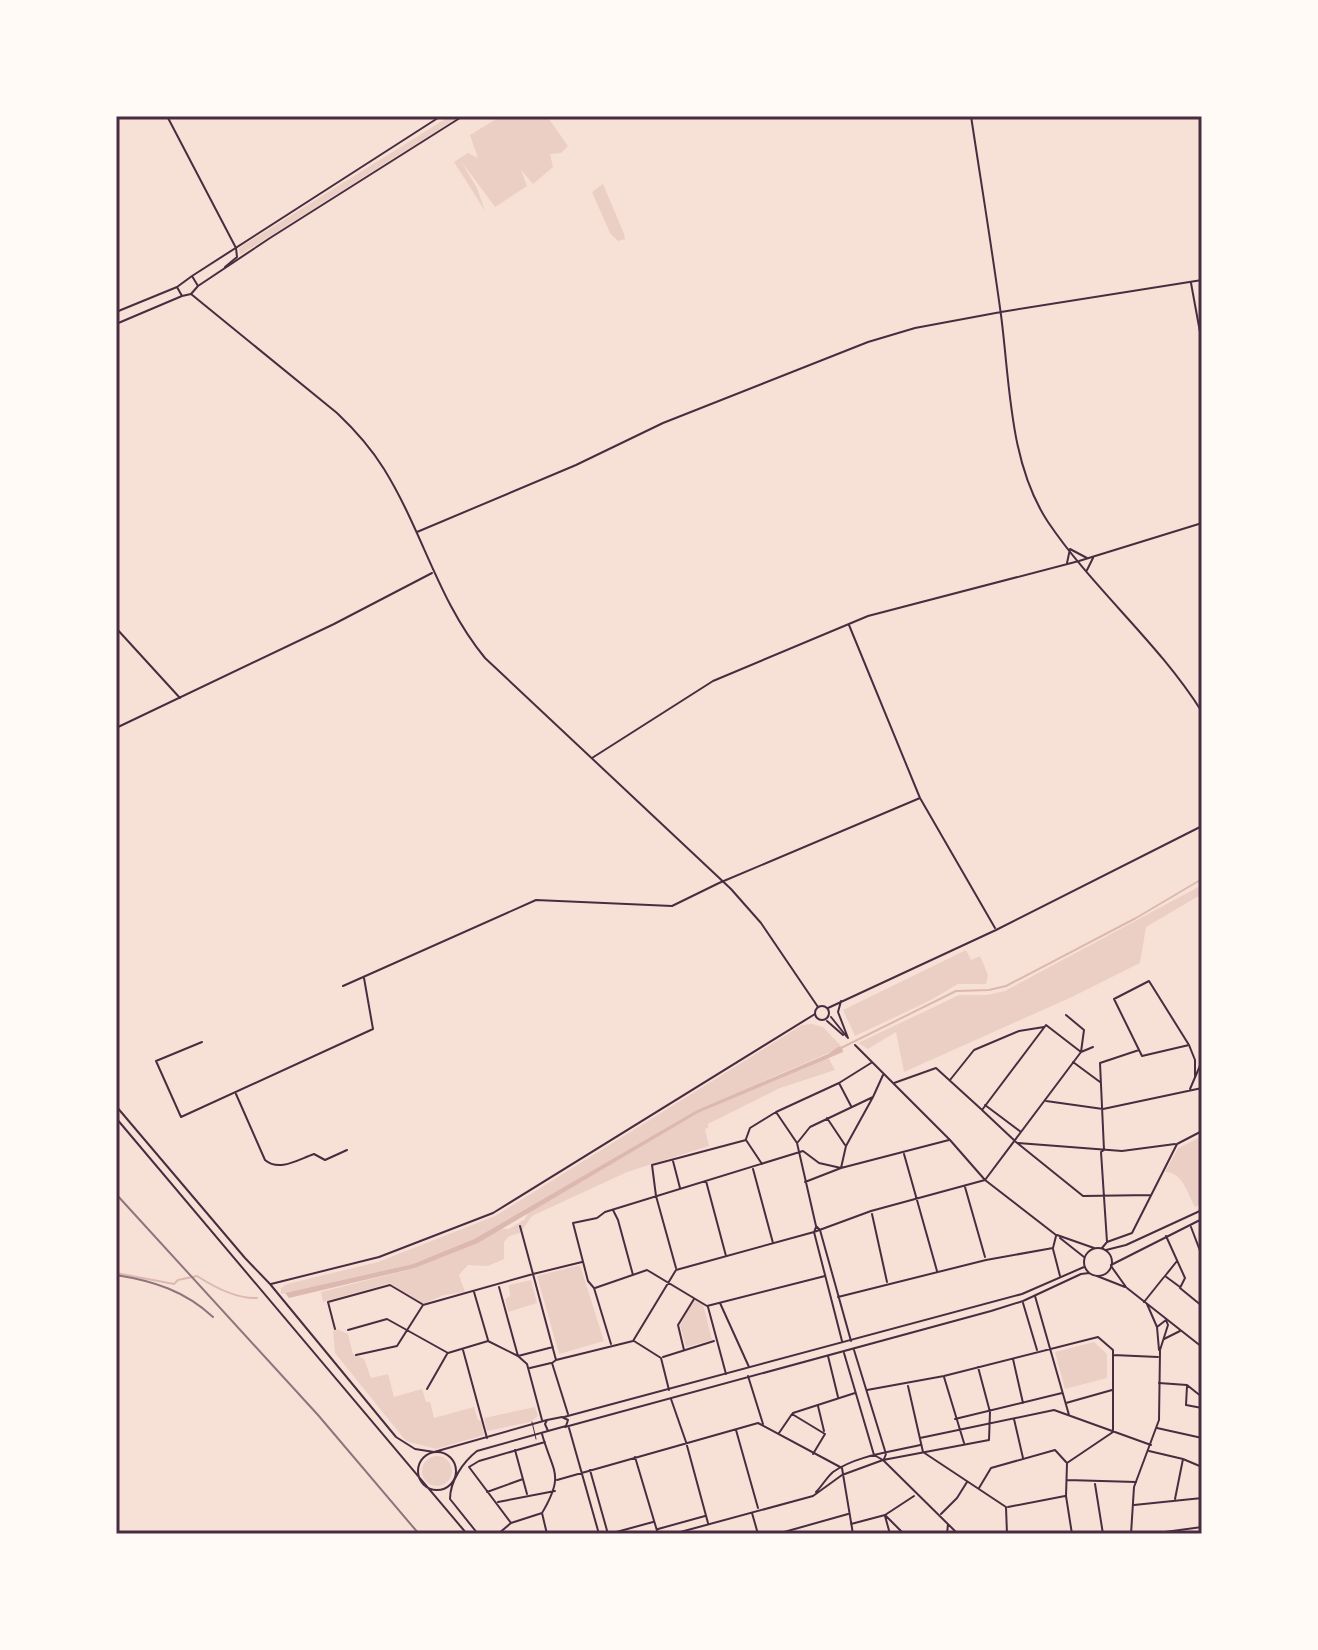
<svg xmlns="http://www.w3.org/2000/svg" width="1318" height="1650" font-family="'Sofia Sans Condensed',sans-serif">
	<rect width="100%" height="100%" fill="#f7e1d7"/>
	<path fill="#ebcfc5" d="M450,116h10l-220,139 -1,-7z
		M501,116h46l21,30 -7,7 -11,1 3,13 -20,17 -12,-14 6,16 -32,21 -34,-46 16,27 8,23 -31,-49 14,-9 10,5 -8,-23z
		M603,184l21,50 1,5 -7,2 -8,-8 -18,-41z
		M1202,885v9l-56,33 -6,36 -68,34 -168,75 -8,-40 -28,17 -10,-6 101,-48h28l18,-4z
		M966,950l5,10 9,-4 8,19 -2,9h-28l-29,17 -74,35 -12,-26z
		M812,1024l11,3 19,20 -145,63 -223,129 -61,25 -132,30v-6l6,-4 91,-22 117,-46 307,-191z
		M828,1057l7,13 -55,18 -72,36v4l-3,1 4,17 -82,26 -95,44 -12,17 -11,3 -5,6v17l-16,7 -20,-1 -9,10 6,17 -21,3 -21,9 -33,-21 -67,19 -2,-10 94,-24 62,-25 21,-14h11l15,-9 5,-8 169,-99z
		M1202,1136v68l-7,3c-8,-14 -12,-35 -30,-35l13,-24z
		M580,1265l24,76 -45,13 -22,-78z
		M531,1280l6,23 -29,9 -3,-13 5,-3 -1,-11z
		M694,1299l9,5 9,36 -26,7 -6,-22z
		M337,1329l11,5 5,20 11,5 7,19 17,-4 6,23 28,-8 4,13h4l4,16 40,-11 4,13 3,1 3,14 -48,14 -30,-8 -71,-88 -2,-22z
		M1094,1342l13,12v24l-42,11 -10,-37z
		M535,1407l3,9 -8,6 -43,9 -3,-13z
		M422 1471a15 15 0 1 1 30 0a15 15 0 1 1-30 0Z"/>
	<path fill="#dcb8b0" d="M838,1047h4l1,5 -145,61 -220,130 -63,25 -126,30 -4,-5 128,-29 61,-25 223,-129 131,-56z"/>
	<g fill="none" stroke-linecap="round" stroke-linejoin="round">
		<path stroke="#dcb8b0" stroke-width="2" d="M841,1048l115,-57 33,-1 17,-4 130,-68 66,-39
			M116,1273l58,11 4,-4 19,-4c17,11 40,23 60,22"/>
		<path stroke="#4a2c40" stroke-width="1" d="M532,1422l4,17"/>
		<path stroke="#4a2c40" stroke-width="2" d="M167,116l69,132 1,9 -12,10
			M1191,283l11,60
			M849,625l71,173 75,130
			M116,628l64,70
			M116,728l218,-104 98,-51
			M343,986l193,-86 136,6 47,-23 201,-85
			M1066,1015l18,15 -3,22 -35,-27 -64,85 34,32 67,54 68,-1
			M202,1042l-46,19 25,56 192,-88 -9,-51
			M1189,1045l-40,-64 -35,18 28,57 47,-11 6,15v17
			M1073,1062l27,20
			M950,1080l24,-30 45,-19 25,-4
			M839,1083l12,23
			M894,1083l42,-15 45,41
			M1190,1089l12,-28
			M236,1094l29,66c14,12 32,0 49,-6l11,6 22,-10
			M1046,1101l57,8 99,-21
			M985,1105l36,27
			M776,1112l21,31 19,83 4,4 31,111
			M827,1118l18,27
			M746,1139l4,-11 26,-16 63,-29 32,-20
			M798,1142l12,-15 63,-30 10,-22
			M1018,1143l104,8 53,-7
			M904,1154l33,117
			M673,1161l7,27
			M753,1169l20,74
			M706,1181l20,75
			M805,1182l36,-14 108,-28
			M965,1187l20,70
			M613,1210l5,10 15,55
			M872,1214l15,68
			M816,1227l-2,5 28,109
			M1191,1227l11,29
			M1057,1235l37,13
			M1166,1236l19,42 -5,10 22,18
			M1060,1238l24,19
			M1107,1242l-6,-90 3,-2 -4,-87 39,-13
			M1102,1248l5,-6 25,-9 45,-89 25,-13
			M1053,1249l7,27
			M1177,1261l-12,15 15,11
			M1111,1266l15,21
			M676,1268l-20,-72 -4,-31 94,-25 16,24
			M1097,1276l28,11
			M499,1287l19,69 9,8 15,56
			M595,1288l52,-18 60,36 118,-30
			M474,1292l14,48
			M1035,1296l34,119
			M838,1297l148,-37 67,-12 3,-12
			M1144,1302l20,-25
			M720,1303l29,64
			M1023,1303l14,47
			M1147,1304l10,23 2,23
			M708,1307l18,67
			M1157,1327l9,-7 2,5 -8,25
			M335,1329l-7,-27 62,-17 32,19
			M348,1330l39,-11 61,34 40,-12 30,15 35,-9
			M1164,1339l16,-8
			M634,1341l27,17 8,32
			M611,1344l-17,-56 -6,-7 -15,-58 24,-5 8,-6 198,-61 16,12 22,5 5,-22 27,-49
			M463,1350l24,88
			M684,1350l-6,-25 16,-26
			M854,1350l32,104 -2,5
			M844,1353l30,102 9,5 75,74
			M356,1355l41,-9 26,-41 110,-31 -13,-48
			M1113,1355l45,2
			M828,1356l10,41
			M663,1357l51,-16
			M1013,1359l10,44
			M556,1360l77,-19 43,-71 138,-38 57,-21 114,-31 96,-128 12,-5
			M530,1368l21,-5
			M748,1376l15,48
			M944,1377l20,66
			M1159,1383l28,2 15,12
			M908,1386l15,66 83,55 1,27
			M1187,1386l-1,19 16,3
			M427,1389l20,-35
			M867,1390l77,-14 154,-39 15,13v82l-46,31 -1,33 6,38
			M671,1399l15,43 22,81
			M1066,1403l46,-13
			M818,1406l6,25
			M793,1413l62,-20
			M568,1414l-16,-51 4,-3 -23,-86 49,-12
			M955,1419l107,-26
			M1014,1419l9,39
			M569,1428l30,106
			M1157,1428l45,10
			M736,1430l22,78
			M779,1433l13,-19 33,20 -12,20
			M542,1434c11,39 23,40 0,79l5,21
			M920,1438l134,-28 97,35
			M515,1450l12,44
			M1149,1451l34,8 19,8
			M635,1457l23,77
			M590,1470l18,64
			M557,1480l201,-57 84,45 11,66
			M1067,1480l69,2
			M1095,1484l8,50
			M979,1488l12,-20 64,-18 11,12
			M487,1492l36,-13
			M816,1492c6,-6 11,-15 17,-20 24,-17 59,-20 87,-27
			M1175,1499l8,-40
			M498,1502l57,-11
			M1134,1505l68,-7
			M1008,1507l57,-11
			M752,1513l6,21
			M941,1514l16,-16 10,-16
			M885,1516l5,18
			M886,1516l18,18
			M511,1523l-42,-56 10,-6 66,-19
			M851,1524l34,-9 29,-19
			M658,1529l47,-13
			M498,1534l13,-11 31,-10
			M609,1534l44,-12
			M673,1534l140,-38 29,-21 41,-15 106,-20 1,-28 -12,-45
			M777,1534l71,-20
			M947,1534l1,-10
			M1150,1534l52,-7"/>
		<path stroke="#4a2c40" stroke-width="2" d="M971,116c10,66 21,133 30,199 9,68 8,148 47,207 46,68 110,120 154,190
			M191,294l146,119c18,17 34,35 47,56 39,63 54,132 101,189l246,231 30,34 57,84
			M417,532l159,-67 87,-42 205,-81 47,-14 86,-16 201,-32
			M1067,563l3,-14 17,9
			M1087,570l6,-12
			M592,758l121,-77 155,-65 211,-55 123,-38
			M841,1001l-3,11 10,26
			M815 1013a7 7 0 1 1 14 0a7 7 0 1 1-14 0Z
			M828,1008l168,-78 206,-104
			M831,1017l16,20
			M827,1021l16,14
			M855,1045l95,95 35,40 71,55
			M271,1284l108,-27 114,-44 322,-199
			M1127,1288l75,59
			M1131,1534l3,-47 25,-67 1,-69"/>
		<path stroke="#4a2c40" stroke-width="2" d="M192,276l249,-160
			M192,276l6,10 -7,8 -9,2 -5,-9z
			M198,286l72,-48 193,-122
			M116,312l61,-25
			M116,324l66,-28
			M116,1106l129,152 25,26 126,153 19,12 19,3 113,-32
			M116,1118l351,416
			M1084 1262a14 14 0 1 1 28 0a14 14 0 1 1-28 0Z
			M1106,1250l20,-5 76,-35
			M1111,1265l91,-46
			M562,1417l6,3 -2,6 -18,5 -3,-7 2,-4z
			M564,1417l458,-123 62,-27
			M565,1427l426,-116 32,-10 58,-27 8,-1
			M418 1471a19 19 0 1 1 38 0a19 19 0 1 1-38 0Z
			M478,1534l-28,-35c0,-18 13,-37 27,-48l71,-20"/>
		<path stroke="#8f747c" stroke-width="2" d="M116,1194l202,221 101,119
			M116,1275c38,6 69,16 97,42"/>
	</g>
	<rect width="1318" height="1650" fill="none" stroke="#fffaf5" stroke-width="236"/>
	<rect x="118" y="118" width="1082" height="1414" fill="none" stroke="#4a2c40" stroke-width="3"/>
</svg>
